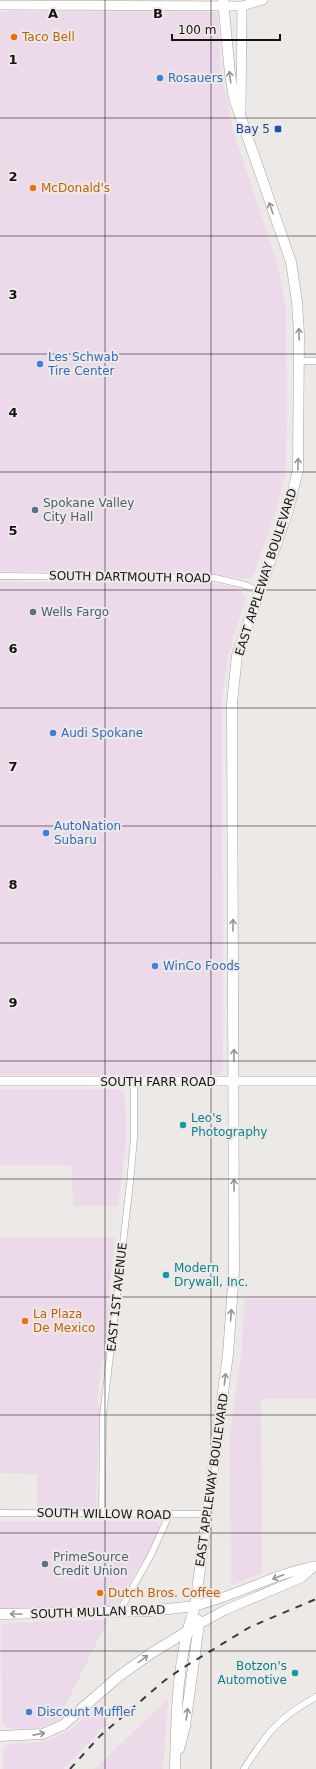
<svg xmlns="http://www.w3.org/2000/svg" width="316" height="1769" font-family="'DejaVu Sans',sans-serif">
	<rect width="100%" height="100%" fill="#ede9e7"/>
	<path fill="#ecd9ea" d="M3,11l211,1 4,2 3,66 6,16 5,31 46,139 8,43 1,124 -2,41 -7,31 -23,67 -3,5 -6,2h-6l-22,-5 -19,-1 -199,-2v-559z
		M0,582l208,1 28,4 5,4 4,5v5l-17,55 -6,41 1,372 -4,6h-219z
		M0,1089h120l3,2 2,3 1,48 -8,64h-45l-1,-38 -2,-3h-70z
		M0,1237h115l-7,63 2,12 -5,39 -4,15 -4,36 3,5 -4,100 -5,4h-54v-37l-37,-1z
		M245,1299h71v100h-55l1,174 -31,12 -1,-151 11,-78z
		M2,1521h154l3,3 1,5 -12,26 -9,11 -22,40 -114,3 -3,-1v-86z
		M73,1620h35l-50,100 -17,8 -8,1 -26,-1 -5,-6 -1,-96 5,-3z
		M168,1699l-5,70h-69z
		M95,1708l12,16 -44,45h-60v-19l2,-4 4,-2 33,-2 12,-4 18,-10z"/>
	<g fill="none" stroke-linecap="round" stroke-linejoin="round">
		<defs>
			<path id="street" d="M299,361h17
				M0,576l215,2 30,7 14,6
				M0,1513l208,1
				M102,1513l1,-97 27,-233 4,-45v-56
				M119,1612l32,-57 18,-40
				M244,1769c23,-36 34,-51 72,-72"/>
			<path id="secondary" d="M0,5l242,1 21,-6
				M241,113l1,-107
				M0,1081h316
				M195,1606c41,-10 78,-32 120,-40
				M199,1624l26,-14 76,-32 14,-12"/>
			<path id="primary" d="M0,1614l150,-3 45,-5
				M0,1736l43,-2 20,-9 55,-48 32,-23 49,-30
				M179,1749l6,-23 14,-102 -1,-4
				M175,1769c1,-54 2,-111 20,-163l33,-252 6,-83 -2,-568 5,-48 51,-144 10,-41 1,-137 -2,-31 -6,-40 -57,-164 -4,-24 -7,-74"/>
		</defs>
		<use href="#street" stroke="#a7a3a2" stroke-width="7"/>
		<use href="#secondary" stroke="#a7a3a2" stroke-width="10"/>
		<use href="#primary" stroke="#a7a3a2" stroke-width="11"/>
		<use href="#street" stroke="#fff" stroke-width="6"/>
		<use href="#secondary" stroke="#fff" stroke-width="9"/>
		<use href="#primary" stroke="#fff" stroke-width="10"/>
		<path stroke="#3e3d3c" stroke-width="2" stroke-dasharray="7 7" stroke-linecap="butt" d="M70,1769l30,-33 64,-55 17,-12 69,-42 66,-28"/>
	</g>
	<defs><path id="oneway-shaft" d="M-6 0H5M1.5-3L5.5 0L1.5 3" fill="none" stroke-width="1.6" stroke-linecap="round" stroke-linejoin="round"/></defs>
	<g stroke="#969595">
		<use href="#oneway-shaft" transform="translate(230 77) rotate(-97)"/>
		<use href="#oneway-shaft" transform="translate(271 208) rotate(-109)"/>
		<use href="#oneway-shaft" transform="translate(299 334) rotate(-92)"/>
		<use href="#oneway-shaft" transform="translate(298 464) rotate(-89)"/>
		<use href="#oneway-shaft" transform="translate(233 925) rotate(-90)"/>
		<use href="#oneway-shaft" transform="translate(234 1055) rotate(-90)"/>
		<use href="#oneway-shaft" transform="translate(234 1185) rotate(-90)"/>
		<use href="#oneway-shaft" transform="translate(231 1315) rotate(-86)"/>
		<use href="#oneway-shaft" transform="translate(225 1379) rotate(-83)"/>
		<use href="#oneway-shaft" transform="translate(278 1577) rotate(159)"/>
		<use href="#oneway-shaft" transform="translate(16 1614) rotate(180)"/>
		<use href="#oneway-shaft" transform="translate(143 1659) rotate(-36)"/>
		<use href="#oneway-shaft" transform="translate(187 1714) rotate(-82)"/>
		<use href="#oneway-shaft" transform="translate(39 1734) rotate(-11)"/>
	</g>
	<path fill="none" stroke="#151413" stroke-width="1" stroke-opacity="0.55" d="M105,0v1769M211,0v1769M0,118h316M0,236h316M0,354h316M0,472h316M0,590h316M0,708h316M0,826h316M0,943h316M0,1061h316M0,1179h316M0,1297h316M0,1415h316M0,1533h316M0,1651h316"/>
	<g fill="#e8710a" stroke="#ede9e7" stroke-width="1.5">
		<circle cx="14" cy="37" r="4"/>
		<circle cx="33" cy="188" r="4"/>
		<circle cx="25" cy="1321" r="4"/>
		<circle cx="100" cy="1593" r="4"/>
	</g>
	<g fill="#3f7fe0" stroke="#ede9e7" stroke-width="1.5">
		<circle cx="160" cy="78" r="4"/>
		<circle cx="40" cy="364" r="4"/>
		<circle cx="53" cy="733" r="4"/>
		<circle cx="46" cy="833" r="4"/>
		<circle cx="155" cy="966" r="4"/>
		<circle cx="29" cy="1712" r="4"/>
	</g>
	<rect fill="#1a4fb4" stroke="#ede9e7" stroke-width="1.5" x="274" y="125" width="8" height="8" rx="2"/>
	<g fill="#5c6f8a" stroke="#ede9e7" stroke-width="1.5">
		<circle cx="35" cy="510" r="4"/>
		<circle cx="33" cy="612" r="4"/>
		<circle cx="45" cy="1564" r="4"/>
	</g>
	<g fill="#0f9aa8" stroke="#ede9e7" stroke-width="1.5">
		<circle cx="183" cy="1125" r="4"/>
		<circle cx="166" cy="1275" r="4"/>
		<circle cx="295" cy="1673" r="4"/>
	</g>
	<g text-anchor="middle" stroke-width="4" stroke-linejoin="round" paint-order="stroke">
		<g font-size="12" fill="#c56008" stroke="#ede9e7" text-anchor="start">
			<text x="22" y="41">Taco Bell</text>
			<text x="41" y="192">McDonald's</text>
			<text x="33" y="1318">La Plaza<tspan x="33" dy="14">De Mexico</tspan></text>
			<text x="108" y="1597">Dutch Bros. Coffee</text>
		</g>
		<g font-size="12" fill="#366cbe" stroke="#ede9e7" text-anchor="start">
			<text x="168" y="82">Rosauers</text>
			<text x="48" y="361">Les Schwab<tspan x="48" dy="14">Tire Center</tspan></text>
			<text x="61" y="737">Audi Spokane</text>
			<text x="54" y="830">AutoNation<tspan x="54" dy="14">Subaru</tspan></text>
			<text x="163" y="970">WinCo Foods</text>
			<text x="37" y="1716">Discount Muffler</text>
		</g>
		<g font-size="12" fill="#164399" stroke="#ede9e7" text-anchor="end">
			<text x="270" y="133">Bay 5</text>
		</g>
		<g font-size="12" fill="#4e5e75" stroke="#ede9e7" text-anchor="start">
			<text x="43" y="507">Spokane Valley<tspan x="43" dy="14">City Hall</tspan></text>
			<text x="41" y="616">Wells Fargo</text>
			<text x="53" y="1561">PrimeSource<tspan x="53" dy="14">Credit Union</tspan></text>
		</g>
		<g font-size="12" fill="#151413" stroke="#ede9e7">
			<text transform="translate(266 572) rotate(-72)" y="4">EAST APPLEWAY BOULEVARD</text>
			<text transform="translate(130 577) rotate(1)" y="4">SOUTH DARTMOUTH ROAD</text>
			<text x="158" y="1086">SOUTH FARR ROAD</text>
			<text transform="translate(117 1297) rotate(-84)" y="4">EAST 1ST AVENUE</text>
			<text transform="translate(212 1480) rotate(-82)" y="4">EAST APPLEWAY BOULEVARD</text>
			<text transform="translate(104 1514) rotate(1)" y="4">SOUTH WILLOW ROAD</text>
			<text transform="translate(98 1612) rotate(-2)" y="4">SOUTH MULLAN ROAD</text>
		</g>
		<g font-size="12" fill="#0d838f" stroke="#ede9e7" text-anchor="start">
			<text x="191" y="1122">Leo's<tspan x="191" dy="14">Photography</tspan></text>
			<text x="174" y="1272">Modern<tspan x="174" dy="14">Drywall, Inc.</tspan></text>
			<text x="287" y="1670" text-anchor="end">Botzon's<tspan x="287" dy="14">Automotive</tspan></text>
		</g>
	</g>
	<g font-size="13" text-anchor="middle" font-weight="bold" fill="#151413" stroke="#ede9e7" stroke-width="4" stroke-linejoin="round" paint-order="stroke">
		<text x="53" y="18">A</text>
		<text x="158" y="18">B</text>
		<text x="13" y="64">1</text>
		<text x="13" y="181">2</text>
		<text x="13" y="299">3</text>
		<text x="13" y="417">4</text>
		<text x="13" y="535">5</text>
		<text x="13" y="653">6</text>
		<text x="13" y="771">7</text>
		<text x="13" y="889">8</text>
		<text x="13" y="1007">9</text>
	</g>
	<path d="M172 34v6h108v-6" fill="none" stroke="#151413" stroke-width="2"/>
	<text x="178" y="34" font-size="12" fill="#151413" stroke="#ede9e7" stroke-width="3" paint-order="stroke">100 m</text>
</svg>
